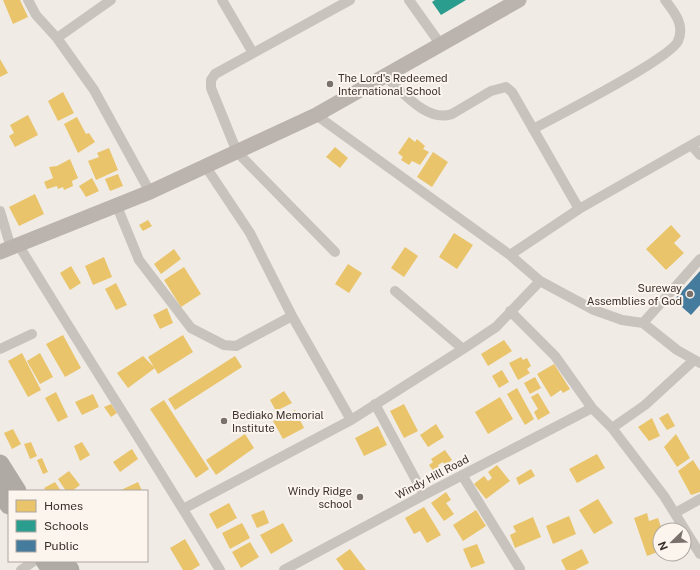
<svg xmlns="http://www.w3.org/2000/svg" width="700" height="570" font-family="'Public Sans',sans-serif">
	<rect width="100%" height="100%" fill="#f0ebe5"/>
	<path fill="#e9c46a" d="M3,0h17l8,17 -15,7z
		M0,59l8,14 -8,4z
		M63,92l11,21 -16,8 -10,-20z
		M28,115l10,20 -23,12 -6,-11 5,-3 -4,-8z
		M77,117l9,17 3,-1 6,9 -17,11 -14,-29z
		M409,137l6,5 2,-3 8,7 -2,3 6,3 -9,13 -8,-4 -3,4 -8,-5 2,-3 -5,-4z
		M335,147l13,11 -8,10 -14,-11z
		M109,148l9,22 -22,10 -8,-19 11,-4 -2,-4z
		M433,152l15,10 -16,25 -15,-10z
		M70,159l8,19 -6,3 1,5 -9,4 -1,-3 -5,2 -1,-3 -10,3 -3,-7 9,-4 -4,-11 8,-1z
		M118,174l5,12 -13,5 -5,-12z
		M92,178l7,13 -13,6 -7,-11z
		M35,194l9,20 -25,12 -10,-19z
		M148,220l4,6 -9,5 -4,-6z
		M671,225l10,11 -7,7 10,10 -18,17 -20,-21z
		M454,233l19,12 -16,24 -18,-12z
		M405,247l13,9 -14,21 -13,-9z
		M174,249l7,10 -20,15 -7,-10z
		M104,257l8,20 -19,8 -8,-19z
		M348,264l14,9 -13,20 -14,-9z
		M71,266l10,17 -11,7 -10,-17z
		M184,267l17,27 -20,13 -17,-27z
		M116,283l11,22 -11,5 -11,-21z
		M167,308l6,15 -13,6 -7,-14z
		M63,335l18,33 -16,9 -19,-33z
		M183,335l10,17 -35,22 -10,-17z
		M504,340l8,11 -24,15 -7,-12z
		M22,353l19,37 -13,7 -20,-36z
		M40,353l13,24 -13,7 -13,-23z
		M143,356l12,12 -27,20 -11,-15z
		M235,356l7,11 -67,43 -7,-11z
		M521,357l2,3 4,-2 4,8 -4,3 3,4 -12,7 -9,-17z
		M554,364l16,25 -7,4 -2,-3 -10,7 -14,-23z
		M502,370l7,12 -10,6 -7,-12z
		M535,377l6,11 -11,6 -6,-11z
		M517,388l17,31 -9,6 -18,-31z
		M284,391l8,12 -16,8 -6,-11z
		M56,392l12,25 -10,5 -13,-24z
		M538,393l12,20 -12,7 -4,-8 4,-3 -7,-12z
		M93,394l6,13 -17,8 -7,-13z
		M500,397l13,22 -25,15 -13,-22z
		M164,400l45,69 -13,9 -46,-69z
		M111,404l6,9 -6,4 -7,-10z
		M404,404l14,27 -14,7 -14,-27z
		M295,410l9,18 -21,11 -10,-18z
		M668,413l7,13 -8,4 -8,-12z
		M652,418l8,18 -11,5 -11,-14z
		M436,424l8,13 -16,10 -8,-12z
		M378,426l9,19 -23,11 -9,-18z
		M13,429l8,15 -9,5 -8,-16z
		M245,434l9,14 -38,27 -10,-15z
		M676,434l14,24 -13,9 -13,-20z
		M31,442l6,14 -7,3 -6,-15z
		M82,442l8,13 -10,6 -6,-15z
		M132,449l6,10 -18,13 -7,-10z
		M445,450l7,10 -7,5 -2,-3 -5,3 2,3 -6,4 -5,-7 4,-3 -2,-3z
		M597,454l8,14 -28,15 -8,-14z
		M42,458l6,14 -5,2 -6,-14z
		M693,460l7,11v21l-9,3 -13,-24z
		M497,465l13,16 -24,18 -12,-15 10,-8 4,5 4,-3 -4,-6z
		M531,469l4,7 -16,9 -3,-7z
		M69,471l11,14 -8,6h-6l-8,-12z
		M55,482l6,9h-15l-2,-3z
		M138,482l4,9h-23z
		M446,492l5,8 -5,3 8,11 -10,7 -13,-18z
		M598,499l15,24 -19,11 -15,-24z
		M229,503l8,15 -20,11 -8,-15z
		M424,507l17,28 -14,8 -7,-12 -6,3 -9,-16z
		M264,510l5,13 -12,5 -6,-13z
		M476,510l10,16 -23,15 -10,-16z
		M647,513l2,8 9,-3 4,12 -4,2 2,19 -13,5 -13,-38z
		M569,516l7,18 -23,10 -7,-18z
		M533,517l8,20 -26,11 -5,-13 6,-3 -3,-6z
		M242,523l8,15 -20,11 -8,-16z
		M283,523l10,18 -22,13 -11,-19z
		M185,539l15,26 -8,5h-9l-13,-22z
		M250,542l9,15 -18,11 -9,-16z
		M477,544l8,19 -14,5 -8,-19z
		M350,549l13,17 3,4h-22l-8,-11z
		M582,549l7,14 -14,7h-9l-5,-10z"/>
	<path fill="#2a9d8f" d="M435,0h31l-25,15 -9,-13z"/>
	<path fill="#457b9d" d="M700,271v34l-9,10 -17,-15z"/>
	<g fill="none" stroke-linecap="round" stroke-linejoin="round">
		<path stroke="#c9c3be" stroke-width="10" d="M28,0l8,15 21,23 37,52 56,102
			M222,0l31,53
			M409,0l32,45
			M57,38l54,-38
			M386,77c17,15 41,46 66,37l39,-23 15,-4 6,5 67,117
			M316,115l194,140 30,26 54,29 28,10 21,3 34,27 23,13
			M533,129c24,-13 137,-70 145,-88 7,-16 -3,-28 -13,-41
			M692,146l8,9
			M206,167l44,66 42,83 59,104
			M116,204l23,56 52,68 33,17 12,1 56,-30
			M0,211l11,37
			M18,244c66,109 136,216 202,326
			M335,252l-98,-100 -26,-64v-8l4,-6 135,-74
			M510,255l69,-46 121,-69
			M395,291l68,58
			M510,311l45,45 37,52 20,20 52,68 36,58
			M643,323l57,-64
			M0,349l32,-15
			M375,404l49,91
			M612,428l33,-23 48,-44
			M462,475l58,94
			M183,509l168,-89 112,-71 33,-22 44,-46
			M675,513l25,-14
			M21,570l13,-9
			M284,570l140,-75 168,-87"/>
		<path stroke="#bab3ae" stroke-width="15" d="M0,252l150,-60 166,-77 203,-115"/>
		<path stroke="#afaaa4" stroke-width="19" d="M0,464l17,27
			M0,491l9,14
			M45,561l6,9
			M64,561l6,9"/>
	</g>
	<g fill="#7a716c" stroke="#fbf5ee" stroke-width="1.5">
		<circle cx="330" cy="84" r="4"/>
		<circle cx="690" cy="294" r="4"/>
		<circle cx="224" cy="421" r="4"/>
		<circle cx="360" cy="497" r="4"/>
	</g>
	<g text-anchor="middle" stroke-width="4" stroke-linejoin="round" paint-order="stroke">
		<g font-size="11" fill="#3b302b" stroke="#fbf5ee" text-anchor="start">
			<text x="338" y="82">The Lord's Redeemed<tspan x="338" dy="13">International School</tspan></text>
			<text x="682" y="292" text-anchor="end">Sureway<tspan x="682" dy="13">Assemblies of God</tspan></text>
			<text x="232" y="419">Bediako Memorial<tspan x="232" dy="13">Institute</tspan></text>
			<text x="352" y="495" text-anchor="end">Windy Ridge<tspan x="352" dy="13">school</tspan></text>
		</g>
		<g font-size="11" fill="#3b302b" stroke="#fbf5ee">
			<text transform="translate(432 477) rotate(-28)" y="4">Windy Hill Road</text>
		</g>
	</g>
	<rect x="8" y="490" width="140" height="72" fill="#fbf5ee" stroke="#aea6a0"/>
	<rect x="16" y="500" width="20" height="12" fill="#e9c46a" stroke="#aea6a0"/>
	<text x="44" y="510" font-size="12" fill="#3b302b">Homes</text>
	<rect x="16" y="520" width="20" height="12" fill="#2a9d8f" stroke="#aea6a0"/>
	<text x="44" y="530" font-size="12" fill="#3b302b">Schools</text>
	<rect x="16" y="540" width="20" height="12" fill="#457b9d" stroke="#aea6a0"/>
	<text x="44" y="550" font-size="12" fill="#3b302b">Public</text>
	<g transform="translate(672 542) rotate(247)"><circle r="19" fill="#fbf5ee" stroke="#aea6a0"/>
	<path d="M0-3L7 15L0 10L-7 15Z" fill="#7a716c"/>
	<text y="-6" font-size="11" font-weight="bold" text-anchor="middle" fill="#3b302b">N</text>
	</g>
</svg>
